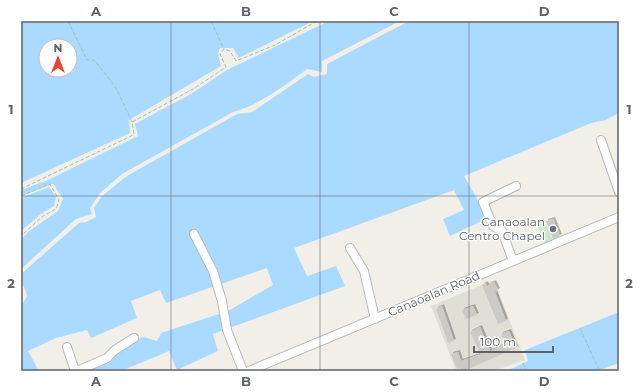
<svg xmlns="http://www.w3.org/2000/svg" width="640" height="392" font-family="Montserrat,sans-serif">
	<defs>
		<filter id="shadow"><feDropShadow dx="2" dy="-2" stdDeviation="0" flood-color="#0004"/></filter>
	</defs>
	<rect width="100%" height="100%" fill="#f1efe8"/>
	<path fill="#e1ded6" d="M494,280l31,80 -32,11h-37l-25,-65z"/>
	<path fill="#c5e8c5" d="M544,219l9,22 -8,3 -9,-22z"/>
	<path fill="#aadaff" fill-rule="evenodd" d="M21,21h292l-74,37 -6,-10h-13l-2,6 3,12 -92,54 1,13 -109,50zM46,46h24v24h-24z
		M329,21h71l-78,40v11l-15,-3c-23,17 -46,35 -74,43l-111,62 -22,19 -10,15 2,6 -16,5 -55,50v-29l7,-8 30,-21 5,-12 -13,-20 88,-43 -3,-12 56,-30 36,-24z
		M409,21h210v92l-13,7 -15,3 -127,53 24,42 -38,18 -7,-17 21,-9 -10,-20 -160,58 13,28 29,-10 9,20 -132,48 5,17 -41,19 -8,-19 -48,20 -40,-1 33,-12 1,-7 19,-11 10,-3 13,4 4,-8 67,-22 45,-26 -6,-17 -101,35 -6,-13 -29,11 6,17 -46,20 -4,-8 -31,8 -28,13 11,20h-18v-68h2l4,-7c-2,-10 -6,-10 -6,-22l58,-51 7,-1 10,-5 -2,-9 8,-12 25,-20 110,-62 15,-2 56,-38 6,3 13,-3v-10z
		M49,187l7,10 -2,9 -13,8 -20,17v-33z
		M619,312v51l-22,8h-90l21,-10 -3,-11z"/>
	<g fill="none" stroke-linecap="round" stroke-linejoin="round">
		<path stroke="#aadaff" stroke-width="5.5" d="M21,193l37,-14"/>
	</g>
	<path fill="#cccac5" filter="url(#shadow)" d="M553,219l7,17 -7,3 -7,-18z
		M494,282l4,8 -3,2 11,29 -8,3 -16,-39 4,-2 1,3z
		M442,306l12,35 -6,2 -12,-34z
		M473,306l4,9 -11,4 -4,-9z
		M480,327l10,24 16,-7 -5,-10 8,-3 7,17 -50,22v1h-5l-1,-3 -3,1 -6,-15 7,-2 3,9 20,-7 -11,-22z"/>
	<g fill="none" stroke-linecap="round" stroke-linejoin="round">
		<defs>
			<path id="minor" d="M601,140l18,52
				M194,234l19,37 9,30 5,29 16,41
				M350,248l14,23 11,48
				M513,261l-11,-30 -9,-5 -10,-24 33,-16
				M67,347l8,24
				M77,371l30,-13 8,-8 19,-12
				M249,371l370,-154"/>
		</defs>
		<use href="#minor" stroke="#b5b8bc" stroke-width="10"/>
		<path stroke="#9cc7a9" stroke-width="1" stroke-dasharray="4 2" stroke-linecap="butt" d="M68,21l19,39h7l21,26 17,36
			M211,21l13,28
			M21,189l110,-53 3,-2 -2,-12 61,-33 33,-22 -6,-13 4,-5 6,2 6,10 39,-16 42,-24
			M21,196l29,-12 9,16 -3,9 -13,7 -22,20
			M580,328l19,42
			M523,363l3,8"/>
		<use href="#minor" stroke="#fff" stroke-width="8"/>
	</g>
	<path fill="none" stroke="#5f6368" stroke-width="1" stroke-opacity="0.55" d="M171,21v350M320,21v350M469,21v350M21,196h598"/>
	<circle fill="#6b7280" stroke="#fff" stroke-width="1.5" cx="553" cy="229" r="4"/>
	<g text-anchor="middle" stroke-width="3" stroke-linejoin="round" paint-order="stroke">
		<g font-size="12" fill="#5b616d" stroke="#fff" text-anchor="end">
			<text x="545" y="226">Canaoalan<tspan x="545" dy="14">Centro Chapel</tspan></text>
		</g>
		<g font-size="12" fill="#5f6368" stroke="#fff">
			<text transform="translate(434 294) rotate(-23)" y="4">Canaoalan Road</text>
		</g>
	</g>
	<rect width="640" height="392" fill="none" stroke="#ffffff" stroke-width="44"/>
	<g transform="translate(58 58)"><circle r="19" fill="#ffffff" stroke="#bfc1c3"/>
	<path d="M0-3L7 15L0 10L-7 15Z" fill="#ea4335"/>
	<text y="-6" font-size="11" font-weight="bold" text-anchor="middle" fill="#5f6368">N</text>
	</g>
	<path d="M474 346v6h79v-6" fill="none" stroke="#5f6368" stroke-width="2"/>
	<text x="480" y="346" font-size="12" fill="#5f6368" stroke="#ffffff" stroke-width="3" paint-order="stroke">100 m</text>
	<rect x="22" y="22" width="596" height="348" fill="none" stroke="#5f6368" stroke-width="1.5"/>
	<g font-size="13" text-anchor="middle" font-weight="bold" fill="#5f6368">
		<text x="96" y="16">A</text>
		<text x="246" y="16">B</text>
		<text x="394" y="16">C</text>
		<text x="544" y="16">D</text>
		<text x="11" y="114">1</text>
		<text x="629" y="114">1</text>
		<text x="11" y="288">2</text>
		<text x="629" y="288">2</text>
		<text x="96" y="386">A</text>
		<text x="246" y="386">B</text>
		<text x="394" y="386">C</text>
		<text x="544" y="386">D</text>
	</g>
</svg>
